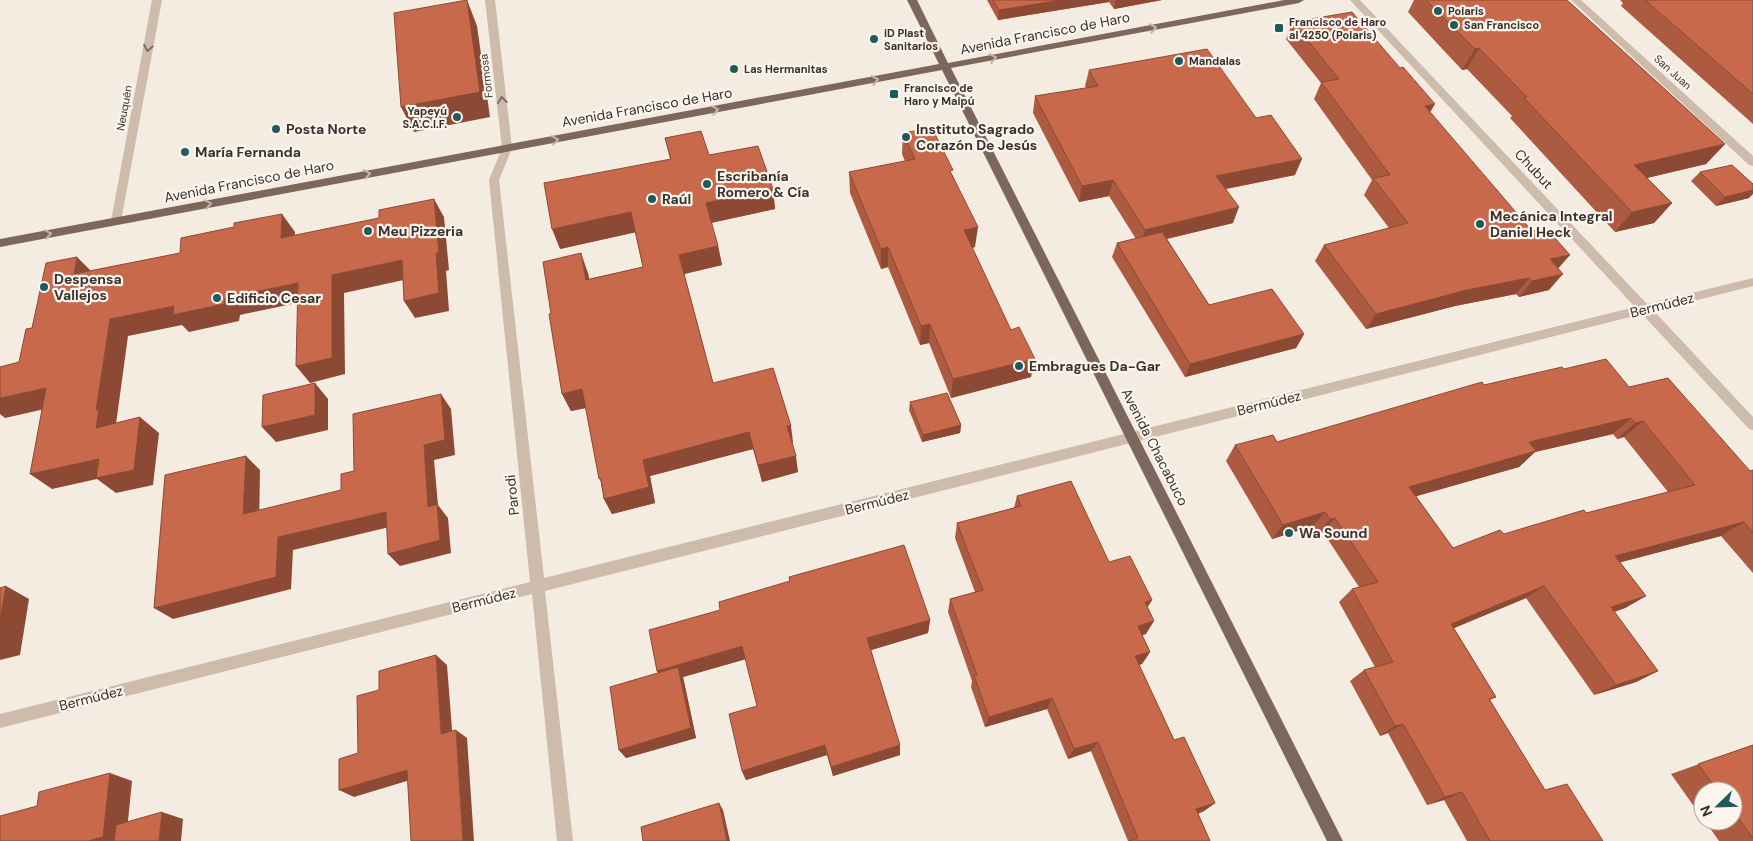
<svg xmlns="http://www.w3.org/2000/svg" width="1753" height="841" font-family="'DM Sans',sans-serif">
	<rect width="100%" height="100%" fill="#f4ebe1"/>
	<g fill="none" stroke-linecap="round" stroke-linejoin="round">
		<path fill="#cdbbac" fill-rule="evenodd" d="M152,0h10l-41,221 -5,4 -5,-4z
			M485,0h10l17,148 -13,32 45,398 1091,-271 -285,-307h10l287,304 106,-26v8l-99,25 99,106v13l-4,-1 -107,-115 -1097,277 28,250h-16l-25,-247 -532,134v-14l530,-132 -41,-402 13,-32z
			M1571,0h10l172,156v10l-4,-1z"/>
		<path fill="#7d675c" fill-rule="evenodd" d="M907,0h10l31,63 336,-63h20l-5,3 -348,65 392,773h-16l-385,-771 -942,177v-8l939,-175z"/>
	</g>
	<path fill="#ac5a40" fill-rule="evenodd" d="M987,0h175l-48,9 -5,-7 -111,18z
		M1414,0h153l158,144 -19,20 -59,14 25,25 -18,20 -39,9 -105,-114 2,-2 -45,-47 -5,1 -54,-58z
		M1620,0h133v124l-132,-118 2,-3z
		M1293,22l137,90 128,157 -9,21 -30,7 -3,-3 -61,12 -89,23 -51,-68 9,-16 65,-17 -25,-33 8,-15 -58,-81 7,-16 -35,-44z
		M1089,70l206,105 -69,14 7,34 -66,16 42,66 95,29 -8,14 -111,29 -73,-120 5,-14 19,-4 -27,-43 -30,6 -46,-89 2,-17 51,-8 -1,-2z
		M903,133l50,43 22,71 -3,1 59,129 -80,21 -22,-55 -9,2 -32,-78 -7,2 -31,-76 -1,-21 56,-11 -3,-7z
		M665,138l44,17 64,34 2,20 -64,14 7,23 4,19 -38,9 29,109 80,59 -1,1 6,29 -36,10 -9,-33 -103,27 5,27 -43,11 -8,-15 -18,-91 -15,3 -9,-17 -11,-80 37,-41 1,6 54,-12 -8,-35 -75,17 110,-90z
		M1700,172l49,26 -33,8 -25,-25z
		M1564,369l65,18 121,84 3,-1v103l-32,-37 -101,26 26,34 -21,12 -11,4 44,59 -22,11 -42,13 -68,-97 -72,30 42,69 -6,3 55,90 58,51h-136l-23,-41 -17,5 -39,-72 -8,3 -30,-55 14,-11 11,-3 -36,-65 13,-13 7,-2 -36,-55 -5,2 -5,-8 -41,13 -46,-78 9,-16 42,-3 207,-57zM1613,434l4,5 7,-2 44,55 -215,56 -37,-52 103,-29 16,-15z
		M910,402l51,23 -1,8 -38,9 -13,-32z
		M1017,496l92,66 43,38 -5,7 -1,27 -4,1 8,17 -8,12 -3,1 35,75 41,63 -11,8 -6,3 12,27h-82l-37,-90 -23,8 -21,-50 -62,18 -14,-40 1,-6 -24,-69 2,-13 25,-7 -20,-54 2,-15 57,-15z
		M930,620l-2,13 -57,17 29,105 -67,21 -6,-21 -81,25 -4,-9 15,-65 -11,-47 -63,18 13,61 -70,20 -7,-8 39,-77 -1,-2z
		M1753,745v96h-34l-14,-20h28v-30h-30v28l-32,-45z"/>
	<path fill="#8c4a34" d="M467,0l10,26 13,91 -76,15 -13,-25z
		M1062,0h47v2l-111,18 1,-10z
		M1116,0h46l-48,9z
		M1479,48l-12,21 -5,1 13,-21z
		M1435,104l-10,17v-15z
		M1725,144l-19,20 -89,21 17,-20z
		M1302,159l-7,16 -85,17 6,-16z
		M1113,180l-4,16 -30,6 3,-16z
		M773,189l2,20 -65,14 -4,-20z
		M1753,190v4l-4,4 -33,8 9,-9z
		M434,199l10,18 5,53 -3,1 3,40 -34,7 -11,-17 32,-48z
		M1672,203l-18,20 -39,9 17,-20z
		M1239,207l-6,16 -93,22 5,-15z
		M631,212l6,20 -77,17 -8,-20z
		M282,214l13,18 -1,24 -13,-18z
		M978,227l-3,20 -13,3 2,-20z
		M718,246l4,19 -38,9 -5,-19z
		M888,247v20l-7,2v-20z
		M581,253l7,20 5,26 -7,-19z
		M1570,255l-14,16 -6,-12z
		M77,257l18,18 -21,-1z
		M402,260l11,18 -69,15 1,81 -35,9 -14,-17 36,-91z
		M1563,274l-14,16 -30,7 13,-16z
		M1529,278l-13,16 -61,12 -89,23 10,-15 91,-24z
		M298,283l13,17 -71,15 -1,6 -50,11 -7,-7 -54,11 -12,88 -20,4v-18l14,-91 64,-13 51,-8z
		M930,324l-1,19 -9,2 1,-19z
		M1304,334l-8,14 -111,29 5,-13z
		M1035,359l-4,18 -80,21 2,-19z
		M315,383l13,16v31l-52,12 -14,-15z
		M46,388l21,16 -62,14 -5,-4v-16z
		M582,389l8,18 -19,4 -9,-17z
		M441,394l10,15 4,46 -21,5 4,45 10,13 3,35 -51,13 -12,-12 40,-47 -4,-62z
		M140,417l19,16 -6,52 -37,8 -19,-14 -45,10 -22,-15z
		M1631,418l-18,16 -78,18 -16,15 -123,35 13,-15 120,-45z
		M1643,421l-19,16 -7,2 18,-16z
		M961,425l-1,8 -38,9 1,-7z
		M787,426h4l2,16 -3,1z
		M749,432l4,17 -103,27 5,27 -43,11 -8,-15 39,-39z
		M246,456l14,14 -1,57 -16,-13z
		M796,456l2,16 -36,10 -4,-17z
		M386,512l12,13 -105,25 -2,39 -118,30 -19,-11 124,-71z
		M1325,512l-12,14 -41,13 11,-14z
		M1335,518l-12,14 -5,2 12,-15z
		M1744,522l-23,14 -126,33 20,-13z
		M6,586l23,13 -9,56 -20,5v-40z
		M1544,586l-18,12 -91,38 16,-12z
		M1646,596l-21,12 -35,12 21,-13z
		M1152,600l-8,13 1,-11z
		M930,620l-2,13 -60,18 -1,-13z
		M1154,621l-8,13 -16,5 8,-13z
		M742,646l4,13 -63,18 13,61 -70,20 -7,-8 44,-68 -6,-11z
		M1150,652l-8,12 -14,4 7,-12z
		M436,655l11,10 6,77 -12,-8z
		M1658,671l-22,11 -42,13 22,-10z
		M1052,698l-5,11 -62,18 4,-10z
		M1403,724l-15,9 -8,3 15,-10z
		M456,730l11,8 7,103h-11z
		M1098,742l-7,9 -23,8 6,-10z
		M825,745l2,10 -81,25 -4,-9z
		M900,745v10l-67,21 -2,-9z
		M407,770l13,7 -66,20 -15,-7z
		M110,773l22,8 -6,60h-38z
		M1462,792l-18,8 -17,5 18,-8z
		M719,803l4,7 7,31h-3z
		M1215,803l-11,8 -18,7 10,-9z
		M162,812l21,7 -2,22h-22z"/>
	<path fill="#c8694b" stroke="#8c4a34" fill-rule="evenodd" d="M467,0l13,92 -79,15 -7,-94z
		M993,0h69l-63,10z
		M1426,0h141l158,144 -91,21 38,38 -40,9 -108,-114 3,-1 -48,-49 -4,1z
		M1645,0h108v94z
		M1352,12l48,56 3,-1 32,37 -10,2 107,125 14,-3 24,27 -20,4 13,15 -31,7 -3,-3 -62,12 -91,24 -52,-69 84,-22 -35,-45 17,-3 -69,-93 18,-3 -46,-57z
		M1207,49l49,69 15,-3 31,44 -86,17 23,31 -94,23 -32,-50 -31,6 -47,-90 63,-10 -9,-16z
		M932,128l21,42 -3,1 28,56 -14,3 47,100 8,-3 16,32 -82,20 -23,-55 -9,2 -33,-79 -7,2 -32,-77 66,-13 -12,-26z
		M701,131l8,24 49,-9 15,43 -67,14 12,43 -39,9 34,128 60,-15 18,58h-4l9,30 -38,9 -9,-33 -106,28 6,27 -45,12 -3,-20h-2l-17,-90 -20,5 -13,-80h2l-8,-52 38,-9 5,27 57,-13 -12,-55 -79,17 -8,-46 127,-24 -6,-21z
		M1732,165l21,19v6l-28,7 -25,-25z
		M434,199l5,54h-3l3,40 -35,8 -2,-41 -70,15v83l-36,8 2,-83 -73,15 -1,6 -51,11 1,-9 -64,13 -14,91h3l-3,18 44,-11 -6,53 -38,8 3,-19 -69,15 16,-86 -46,10v-31l19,-5 7,-33 6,-1 14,-65 31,-6 -3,17 106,-21 1,-15 53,-11v-4l48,-9 -1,24 98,-20v-8z
		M1162,232l47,73 63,-16 32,45 -114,30 -73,-121z
		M1606,359l23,28 39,-9 82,93 3,-1v63l-9,-11 -129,34 31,40 -35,11 47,64 -42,14 -72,-99 -93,38 45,73 -7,2 56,91 22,-6 36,57h-113l-28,-49 -17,5 -42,-73 -8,2 -31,-56 29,-8 -41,-73 26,-7 -43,-64 -5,1 -5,-7 -42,13 -48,-80 38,-10 4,7 205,-60 2,3 78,-18 2,2zM1631,418l4,5 8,-2 52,64 -109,28 -2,-3 -80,24 -4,-4 -47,18 -44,-61 127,-36 -7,-9z
		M315,383v32l-53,12 1,-32z
		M947,393l14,32 -38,10 -13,-33z
		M441,394l4,46 -21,5 4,62 9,-3 3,36 -52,14 -2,-42 -108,25 -2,40 -122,31 11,-133 81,-19 -3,58 98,-24v-16l13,-3 -1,-57z
		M1071,481l38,81 21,-6 22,44 -7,2 9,19 -16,5 12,26 -15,4 39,84 10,-3 31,66 -19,6 14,32h-81l9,-3 -40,-96 -24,7 -22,-51 -63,19 -15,-41 3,-1 -27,-76 33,-9 -26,-67 64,-17 -4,-10z
		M904,545l26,75 -63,18 33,107 -69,22 -6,-22 -83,26 -13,-57 28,-8 -15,-60 -85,25 -8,-41 71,-20 -1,-8 71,-21 -1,-4z
		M6,586l-6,34v-32z
		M436,655l5,79 15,-4 7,111h-52l-4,-71 -68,20v-31l19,-6 -1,-57 22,-6v-19z
		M678,667l13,61 -72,22 -9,-63z
		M1753,745v93l-20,-27v-20h-15l-20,-27z
		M110,773l-7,64 -15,4h-88v-25l37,-10 2,-14z
		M719,803l8,38h-84l-2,-14z
		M162,812l-3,29h-45l2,-16z"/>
	<defs><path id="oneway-chevron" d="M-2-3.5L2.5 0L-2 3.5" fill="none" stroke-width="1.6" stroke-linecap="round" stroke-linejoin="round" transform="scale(1.25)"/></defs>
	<g stroke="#c2b5ac">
		<use href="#oneway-chevron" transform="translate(1153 28) rotate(-11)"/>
		<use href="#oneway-chevron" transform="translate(993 58) rotate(-11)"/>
		<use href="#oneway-chevron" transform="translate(875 80) rotate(-10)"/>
		<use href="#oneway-chevron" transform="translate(715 110) rotate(-10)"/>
		<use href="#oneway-chevron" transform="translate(555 140) rotate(-10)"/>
		<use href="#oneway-chevron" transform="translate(367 174) rotate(-11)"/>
		<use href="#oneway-chevron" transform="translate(208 204) rotate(-11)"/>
		<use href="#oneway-chevron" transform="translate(48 234) rotate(-10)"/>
	</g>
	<g stroke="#7d6f65">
		<use href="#oneway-chevron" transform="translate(148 48) rotate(100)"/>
		<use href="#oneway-chevron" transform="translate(502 100) rotate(-97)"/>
	</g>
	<g fill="#1f5a5e" stroke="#fbf5ee" stroke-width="2">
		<circle cx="1438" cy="11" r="5"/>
		<circle cx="1454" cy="25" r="5"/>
		<rect x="1274" y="23" width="10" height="10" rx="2.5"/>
		<circle cx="874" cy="39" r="5"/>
		<circle cx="1179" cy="61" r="5"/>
		<circle cx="734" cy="69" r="5"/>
		<rect x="889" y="89" width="10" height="10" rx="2.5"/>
		<circle cx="457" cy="117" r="5"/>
		<circle cx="276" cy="129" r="5"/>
		<circle cx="906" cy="137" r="5"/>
		<circle cx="185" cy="152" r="5"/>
		<circle cx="707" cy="184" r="5"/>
		<circle cx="652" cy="199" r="5"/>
		<circle cx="1480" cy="224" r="5"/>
		<circle cx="368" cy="231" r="5"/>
		<circle cx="44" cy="287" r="5"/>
		<circle cx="217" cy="298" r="5"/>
		<circle cx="1019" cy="366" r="5"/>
		<circle cx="1289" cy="533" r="5"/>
	</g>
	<g text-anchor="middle" stroke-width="4.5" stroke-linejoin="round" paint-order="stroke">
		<g font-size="11" font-weight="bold" fill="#3b302b" stroke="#fbf5ee" text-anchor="start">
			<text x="1448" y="15">Polaris</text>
			<text x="1289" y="26">Francisco de Haro<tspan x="1289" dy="13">al 4250 (Polaris)</tspan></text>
			<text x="1464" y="29">San Francisco</text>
			<text x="884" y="37">iD Plast<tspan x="884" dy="13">Sanitarios</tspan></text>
			<text x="1189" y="65">Mandalas</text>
			<text x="744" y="73">Las Hermanitas</text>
			<text x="904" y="92">Francisco de<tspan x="904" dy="13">Haro y Maipú</tspan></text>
			<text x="447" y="115" text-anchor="end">Yapeyú<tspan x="447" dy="13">S.A.C.I.F.</tspan></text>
		</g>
		<g font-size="11" fill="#3b302b" stroke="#fbf5ee">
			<text transform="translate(1673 72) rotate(42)" y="4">San Juan</text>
			<text transform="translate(486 76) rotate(-97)" y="4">Formosa</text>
			<text transform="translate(124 108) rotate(-80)" y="4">Neuquén</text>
		</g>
		<g font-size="14" fill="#3b302b" stroke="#fbf5ee">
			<text transform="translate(1045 33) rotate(-11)" y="5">Avenida Francisco de Haro</text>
			<text transform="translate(647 107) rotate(-10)" y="5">Avenida Francisco de Haro</text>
			<text transform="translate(1534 169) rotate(47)" y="5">Chubut</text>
			<text transform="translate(249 181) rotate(-11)" y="5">Avenida Francisco de Haro</text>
			<text transform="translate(1662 305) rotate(-14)" y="5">Bermúdez</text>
			<text transform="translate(1269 403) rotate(-14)" y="5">Bermúdez</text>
			<text transform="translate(1155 447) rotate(63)" y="5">Avenida Chacabuco</text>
			<text transform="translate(512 495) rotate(-96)" y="5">Parodi</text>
			<text transform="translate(877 502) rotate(-14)" y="5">Bermúdez</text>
			<text transform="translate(484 600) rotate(-14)" y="5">Bermúdez</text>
			<text transform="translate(91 698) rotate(-14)" y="5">Bermúdez</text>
		</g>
		<g font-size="14" font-weight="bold" fill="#3b302b" stroke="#fbf5ee" text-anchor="start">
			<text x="286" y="134">Posta Norte</text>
			<text x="916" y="134">Instituto Sagrado<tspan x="916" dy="16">Corazón De Jesús</tspan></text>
			<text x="195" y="157">María Fernanda</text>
			<text x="717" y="181">Escribanía<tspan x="717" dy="16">Romero &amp; Cía</tspan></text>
			<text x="662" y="204">Raúl</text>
			<text x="1490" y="221">Mecánica Integral<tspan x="1490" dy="16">Daniel Heck</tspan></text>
			<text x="378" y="236">Meu Pizzeria</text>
			<text x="54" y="284">Despensa<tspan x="54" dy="16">Vallejos</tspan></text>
			<text x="227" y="303">Edificio Cesar</text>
			<text x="1029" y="371">Embragues Da-Gar</text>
			<text x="1299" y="538">Wa Sound</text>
		</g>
	</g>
	<g transform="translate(1718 806) rotate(247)"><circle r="24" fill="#fbf5ee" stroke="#aea6a0"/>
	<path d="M0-4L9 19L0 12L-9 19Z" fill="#1f5a5e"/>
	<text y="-8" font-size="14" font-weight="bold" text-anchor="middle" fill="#3b302b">N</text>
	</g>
</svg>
